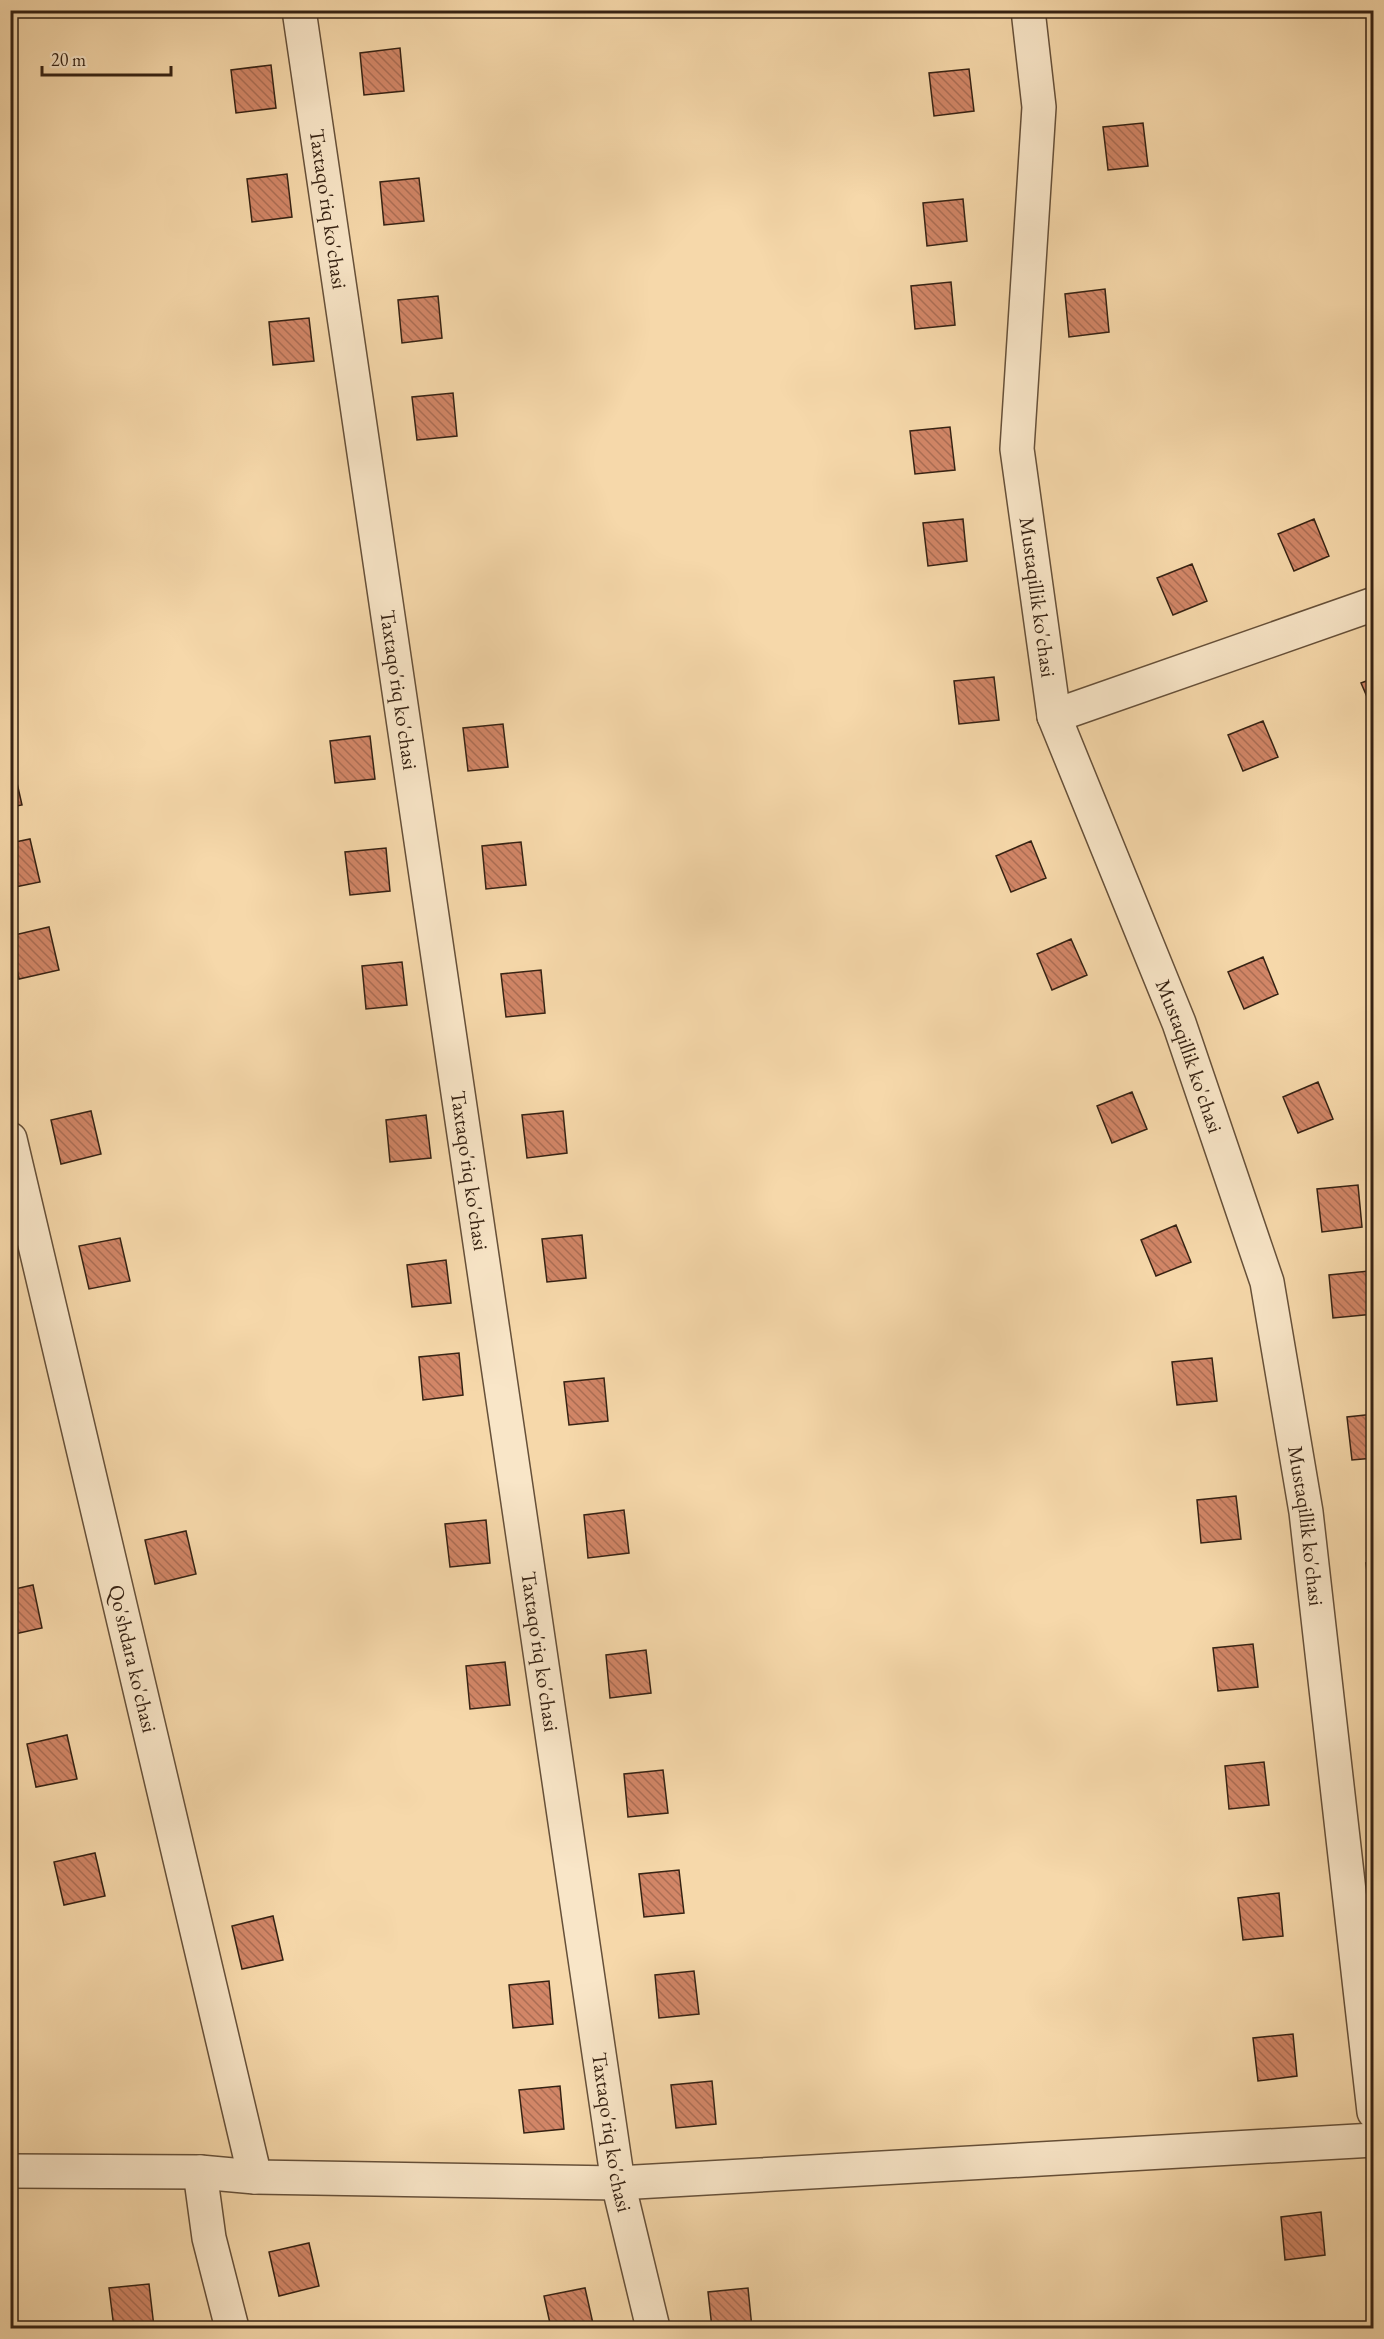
<svg xmlns="http://www.w3.org/2000/svg" width="1384" height="2339" font-family="'EB Garamond',serif">
	<defs>
		<pattern id="building-back-hatch" width="6" height="6" patternUnits="userSpaceOnUse" patternTransform="scale(1.5)"><rect width="6" height="6" fill="#d28667"/><path d="M-1 5l2 2M0 0l6 6M5-1l2 2" fill="none" stroke="#ab6d54"/></pattern>
	</defs>
	<rect width="100%" height="100%" fill="#f6d8aa"/>
	<filter id="stains"><feTurbulence type="fractalNoise" baseFrequency=".00333" numOctaves="4"/><feColorMatrix values="0 0 0 0 .2 0 0 0 0 .09 0 0 0 0 .02 0 0 0 .5 -.17"/></filter>
	<radialGradient id="worn" r=".72"><stop offset=".6" stop-color="#630" stop-opacity="0"/><stop offset="1" stop-color="#630" stop-opacity=".3"/></radialGradient>
	<path fill="url(#building-back-hatch)" stroke="#362213" stroke-width="1.5" d="M400,48l4,43 -40,4 -4,-42z
		M271,65l5,43 -40,5 -5,-43z
		M969,69l5,42 -40,5 -5,-43z
		M1143,123l5,43 -40,4 -5,-43z
		M287,174l5,43 -40,5 -5,-43z
		M419,178l5,43 -40,4 -4,-43z
		M963,199l4,42 -40,5 -4,-43z
		M951,282l4,43 -40,4 -4,-43z
		M1105,289l4,43 -40,5 -4,-43z
		M438,296l4,42 -40,5 -4,-43z
		M309,318l5,43 -41,4 -4,-43z
		M453,393l4,43 -40,4 -5,-43z
		M950,427l5,43 -40,4 -5,-43z
		M963,519l4,42 -39,5 -5,-43z
		M1314,519l15,37 -35,15 -16,-37z
		M1192,564l15,37 -34,14 -16,-37z
		M994,677l5,43 -40,4 -5,-43z
		M1374,678v35l-13,-30z
		M1263,721l15,36 -35,14 -15,-36z
		M503,724l5,43 -40,4 -5,-43z
		M370,736l5,43 -40,4 -5,-42z
		M12,761l10,44 -12,2v-45z
		M30,839l10,43 -30,6v-45z
		M1031,841l15,37 -35,14 -15,-36z
		M521,842l5,43 -40,4 -4,-43z
		M386,848l4,43 -40,4 -5,-43z
		M49,927l10,43 -40,9 -9,-43z
		M1071,939l16,36 -35,15 -15,-36z
		M1263,957l15,37 -34,15 -16,-37z
		M402,962l5,43 -41,4 -4,-43z
		M541,970l4,43 -39,4 -5,-43z
		M1318,1082l15,37 -35,14 -15,-36z
		M1132,1092l15,37 -35,14 -15,-37z
		M91,1111l10,43 -40,10 -10,-44z
		M563,1111l4,42 -40,5 -5,-43z
		M426,1115l5,43 -41,4 -4,-42z
		M1358,1185l4,42 -40,5 -5,-43z
		M1176,1225l15,37 -35,14 -15,-36z
		M582,1235l4,43 -39,4 -5,-43z
		M120,1238l10,43 -41,8 -10,-43z
		M446,1260l5,43 -39,4 -5,-42z
		M1369,1271l5,43 -41,4 -4,-43z
		M459,1353l4,42 -40,5 -4,-43z
		M1212,1358l5,43 -40,4 -5,-43z
		M604,1378l4,43 -39,4 -5,-43z
		M1374,1414v44l-22,2 -5,-43z
		M1236,1496l5,43 -40,4 -4,-43z
		M624,1510l5,43 -41,5 -4,-43z
		M486,1520l4,43 -40,4 -5,-43z
		M186,1531l10,43 -41,10 -10,-44z
		M1374,1562v43l-3,1 -5,-43z
		M33,1585l9,43 -32,7v-45z
		M1253,1644l5,43 -40,4 -5,-43z
		M646,1650l5,43 -41,5 -4,-43z
		M505,1662l5,43 -40,4 -4,-43z
		M67,1735l10,44 -41,8 -9,-43z
		M1264,1762l5,43 -40,4 -4,-43z
		M663,1770l5,43 -40,4 -4,-43z
		M95,1853l10,43 -41,9 -10,-43z
		M679,1870l5,43 -40,4 -5,-43z
		M1279,1893l4,43 -40,4 -5,-42z
		M273,1916l10,44 -41,9 -10,-43z
		M694,1971l5,43 -40,4 -4,-43z
		M549,1981l4,43 -40,4 -4,-43z
		M1293,2034l4,42 -39,5 -5,-43z
		M712,2081l4,43 -40,4 -5,-43z
		M560,2086l4,43 -40,4 -5,-43z
		M1321,2212l4,43 -40,5 -4,-43z
		M309,2243l10,43 -40,10 -10,-44z
		M149,2284l5,43 -40,1 -5,-40z
		M585,2288l9,40h-43l-7,-32z
		M748,2288l4,40h-40l-4,-36z"/>
	<g fill="none" stroke-linecap="round" stroke-linejoin="round">
		<defs>
			<g id="minor">
				<path id="s1" d="M299,10l319,2173 35,145"/>
				<path id="s2" d="M1028,10l11,97 -22,342 37,267 125,307 88,259 39,230 68,600"/>
				<path d="M1054,716l320,-112"/>
				<path id="s3" d="M10,1139l245,1038"/>
				<path d="M10,2171l190,1 55,5 363,6 756,-43"/>
				<path d="M200,2172l9,66 23,90"/>
			</g>
		</defs>
		<use href="#minor" stroke="#665039" stroke-width="36"/>
		<use href="#minor" stroke="#f9e6c8" stroke-width="33"/>
	</g>
	<g text-anchor="middle" stroke-width="6" stroke-linejoin="round" paint-order="stroke">
		<g font-size="21" fill="#362213" stroke="#f9e6c8">
			<text dy="7" stroke="none"><textPath href="#s1" startOffset="201">Taxtaqo'riq ko'chasi</textPath></text>
			<text dy="7" stroke="none"><textPath href="#s2" startOffset="590">Mustaqillik ko'chasi</textPath></text>
			<text dy="7" stroke="none"><textPath href="#s1" startOffset="687">Taxtaqo'riq ko'chasi</textPath></text>
			<text dy="7" stroke="none"><textPath href="#s2" startOffset="1076">Mustaqillik ko'chasi</textPath></text>
			<text dy="7" stroke="none"><textPath href="#s1" startOffset="1173">Taxtaqo'riq ko'chasi</textPath></text>
			<text dy="7" stroke="none"><textPath href="#s2" startOffset="1562">Mustaqillik ko'chasi</textPath></text>
			<text dy="7" stroke="none"><textPath href="#s1" startOffset="1659">Taxtaqo'riq ko'chasi</textPath></text>
			<text dy="7" stroke="none"><textPath href="#s3" startOffset="534">Qo'shdara ko'chasi</textPath></text>
			<text dy="7" stroke="none"><textPath href="#s1" startOffset="2145">Taxtaqo'riq ko'chasi</textPath></text>
		</g>
	</g>
	<rect width="1384" height="2339" fill="none" stroke="#f6d8aa" stroke-width="36"/>
	<rect x="12" y="12" width="1360" height="2315" fill="none" stroke="#362213" stroke-width="3"/>
	<rect x="18" y="18" width="1348" height="2303" fill="none" stroke="#362213" stroke-width="1.5"/>
	<path d="M42 66v9h129v-9" fill="none" stroke="#362213" stroke-width="3"/>
	<text x="51" y="66" font-size="18" fill="#362213" stroke="#f9e6c8" stroke-width="4.5" paint-order="stroke">20 m</text>
	<rect width="100%" height="100%" filter="url(#stains)"/>
	<rect width="100%" height="100%" fill="url(#worn)"/>
</svg>
